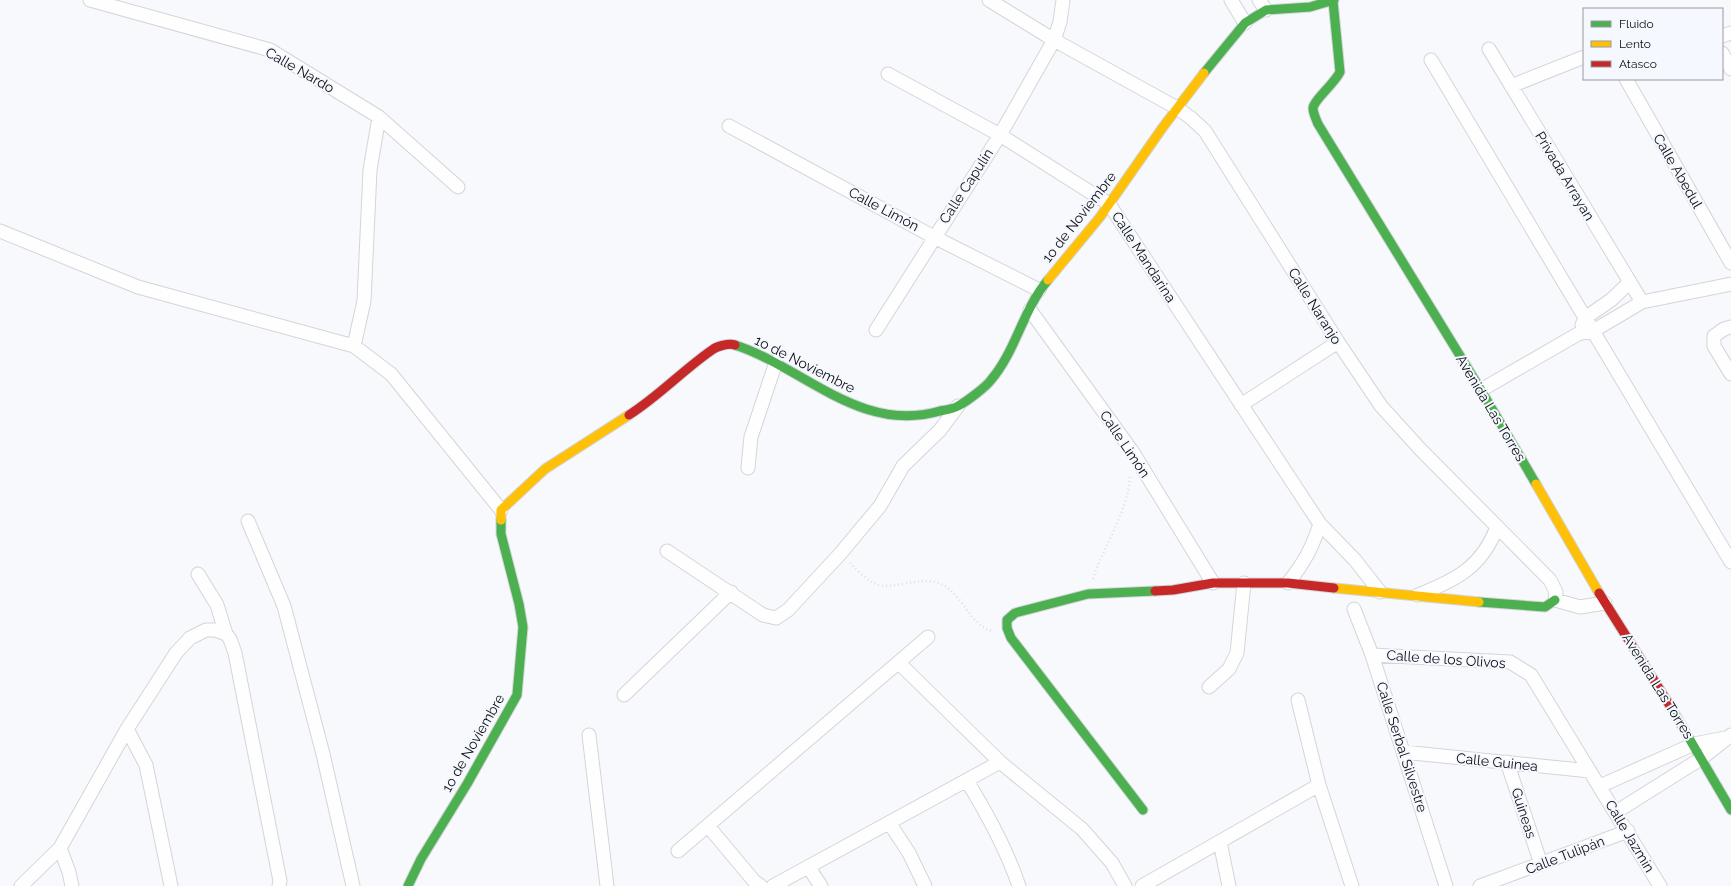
<svg xmlns="http://www.w3.org/2000/svg" width="1731" height="886" font-family="Raleway,sans-serif">
	<rect width="100%" height="100%" fill="#f7f9fd"/>
	<g fill="none" stroke-linecap="round" stroke-linejoin="round">
		<defs>
			<path id="street" d="M90,0l180,50 109,67 79,70
				M989,0l65,40 123,68 14,10 14,13 133,211 43,64 39,43 130,131 6,12 -1,8 25,7 25,-4
				M1231,0l14,23
				M1259,0l7,10
				M1722,36l9,-3
				M1489,49l153,253
				M1722,53l9,16
				M1431,60l300,502
				M888,74l112,61 109,69 211,320 35,36 25,32
				M1626,79l105,184
				M1511,86l73,-29
				M729,126l205,111 105,53
				M0,231l138,56 216,59 37,28 110,136
				M1030,310l102,141 81,132
				M1582,325l3,-7 26,-18 19,-18
				M1731,327l-7,2 -10,7v10l17,28
				M876,330l124,-195 54,-95 6,-18 3,-22
				M354,346l10,-45 6,-131 9,-53
				M1481,390l97,-56 15,-3 49,-29 89,-18
				M1241,405l97,-63
				M748,468l3,-31 25,-75
				M248,521l36,85 39,148 30,132
				M667,551l96,64 13,3 12,-8 52,-56 40,-48 23,-40 37,-36 18,-24
				M198,574l19,31 9,29
				M1288,583c16,-20 24,-35 32,-59
				M1418,595c38,-15 64,-28 79,-68
				M1354,609l18,46 74,231
				M1372,655l138,7 21,13 129,211
				M899,663l101,99 82,67 30,34 13,23
				M1209,687l20,-18 8,-16 7,-70
				M624,695l107,-103
				M1298,700l21,85 33,101
				M127,729l19,36 25,121
				M589,735l18,151
				M1403,752l187,19
				M1507,762l34,102
				M967,781c21,34 39,67 52,105
				M1600,786l94,-42 31,-6
				M1616,812l86,-54 29,-23
				M890,824l19,29 16,33
				M708,826l46,55 7,5
				M1220,842l9,44
				M60,848l9,24 3,14
				M678,851l250,-214
				M809,868l12,18
				M21,886l39,-38 67,-119 49,-76 14,-15 16,-8h9l11,4 4,5 5,14 45,228 -1,5
				M773,886l227,-124
				M1142,886l177,-101
				M1480,886l148,-55"/>
			<path id="fast" d="M1333,1l7,71c-6,12 -26,28 -27,36 0,5 3,11 5,16l163,266 55,94
				M1204,73l41,-50 21,-13 44,-3 24,-7
				M735,345c70,23 125,89 205,66 6,-1 13,-2 18,-5 8,-4 28,-19 33,-26 25,-29 32,-71 57,-100
				M1479,602l66,5 10,-7
				M1672,709l59,101
				M1143,810l-132,-172 -4,-10v-8l8,-7 73,-19 67,-3
				M408,886l13,-27 46,-75 50,-89 6,-68 -4,-23 -18,-70v-14"/>
			<path id="slow" d="M1048,280l52,-63 63,-90 41,-54
				M1536,484l63,109
				M501,520v-10l44,-41 84,-54
				M1334,588l145,14"/>
			<path id="jam" d="M629,415c30,-19 54,-45 83,-65 5,-4 17,-7 23,-5
				M1155,591l18,-1 40,-7h75l46,5
				M1599,593l73,116"/>
		</defs>
		<use href="#street" stroke="#d3d5d9" stroke-width="15"/>
		<use href="#fast" stroke="#d3d5d9" stroke-width="11"/>
		<use href="#slow" stroke="#d3d5d9" stroke-width="11"/>
		<use href="#jam" stroke="#d3d5d9" stroke-width="11"/>
		<path stroke="#dee0e1" stroke-width="2.5" stroke-dasharray="1 3" stroke-linecap="butt" d="M850,563c7,7 16,17 26,21 15,7 43,-8 63,-1 22,8 33,45 53,48
			M1093,579c11,-35 35,-66 37,-104"/>
		<use href="#street" stroke="#fefeff" stroke-width="13"/>
		<use href="#fast" stroke="#4caf50" stroke-width="9"/>
		<use href="#slow" stroke="#ffc107" stroke-width="9"/>
		<use href="#jam" stroke="#c62828" stroke-width="9"/>
	</g>
	<g text-anchor="middle" stroke-width="4" stroke-linejoin="round" paint-order="stroke">
		<g font-size="14" fill="#0c0e11" stroke="#f5f8ff">
			<text transform="translate(300 70) rotate(30)" y="5">Calle Nardo</text>
			<text transform="translate(1678 171) rotate(60)" y="5">Calle Abedul</text>
			<text transform="translate(1565 176) rotate(59)" y="5">Privada Arrayan</text>
			<text transform="translate(966 186) rotate(-57)" y="5">Calle Capulín</text>
			<text transform="translate(884 209) rotate(28)" y="5">Calle Limón</text>
			<text transform="translate(1079 217) rotate(-52)" y="5">1o de Noviembre</text>
			<text transform="translate(1144 257) rotate(57)" y="5">Calle Mandarina</text>
			<text transform="translate(1315 306) rotate(58)" y="5">Calle Naranjo</text>
			<text transform="translate(805 364) rotate(27)" y="5">1o de Noviembre</text>
			<text transform="translate(1491 408) rotate(59)" y="5">Avenida Las Torres</text>
			<text transform="translate(1125 444) rotate(56)" y="5">Calle Limón</text>
			<text transform="translate(1446 659) rotate(4)" y="5">Calle de los Olivos</text>
			<text transform="translate(1658 686) rotate(58)" y="5">Avenida Las Torres</text>
			<text transform="translate(473 743) rotate(-60)" y="5">1o de Noviembre</text>
			<text transform="translate(1402 747) rotate(72)" y="5">Calle Serbal Silvestre</text>
			<text transform="translate(1497 762) rotate(6)" y="5">Calle Guinea</text>
			<text transform="translate(1524 813) rotate(72)" y="5">Guineas</text>
			<text transform="translate(1630 836) rotate(59)" y="5">Calle Jazmín</text>
			<text transform="translate(1565 855) rotate(-21)" y="5">Calle Tulipán</text>
		</g>
	</g>
	<rect x="1583" y="8" width="140" height="72" fill="#f5f8ff" stroke="#989aa0"/>
	<rect x="1591" y="21" width="20" height="6" fill="#4caf50" stroke="#989aa0"/>
	<text x="1619" y="28" font-size="12" fill="#0c0e11">Fluido</text>
	<rect x="1591" y="41" width="20" height="6" fill="#ffc107" stroke="#989aa0"/>
	<text x="1619" y="48" font-size="12" fill="#0c0e11">Lento</text>
	<rect x="1591" y="61" width="20" height="6" fill="#c62828" stroke="#989aa0"/>
	<text x="1619" y="68" font-size="12" fill="#0c0e11">Atasco</text>
</svg>
